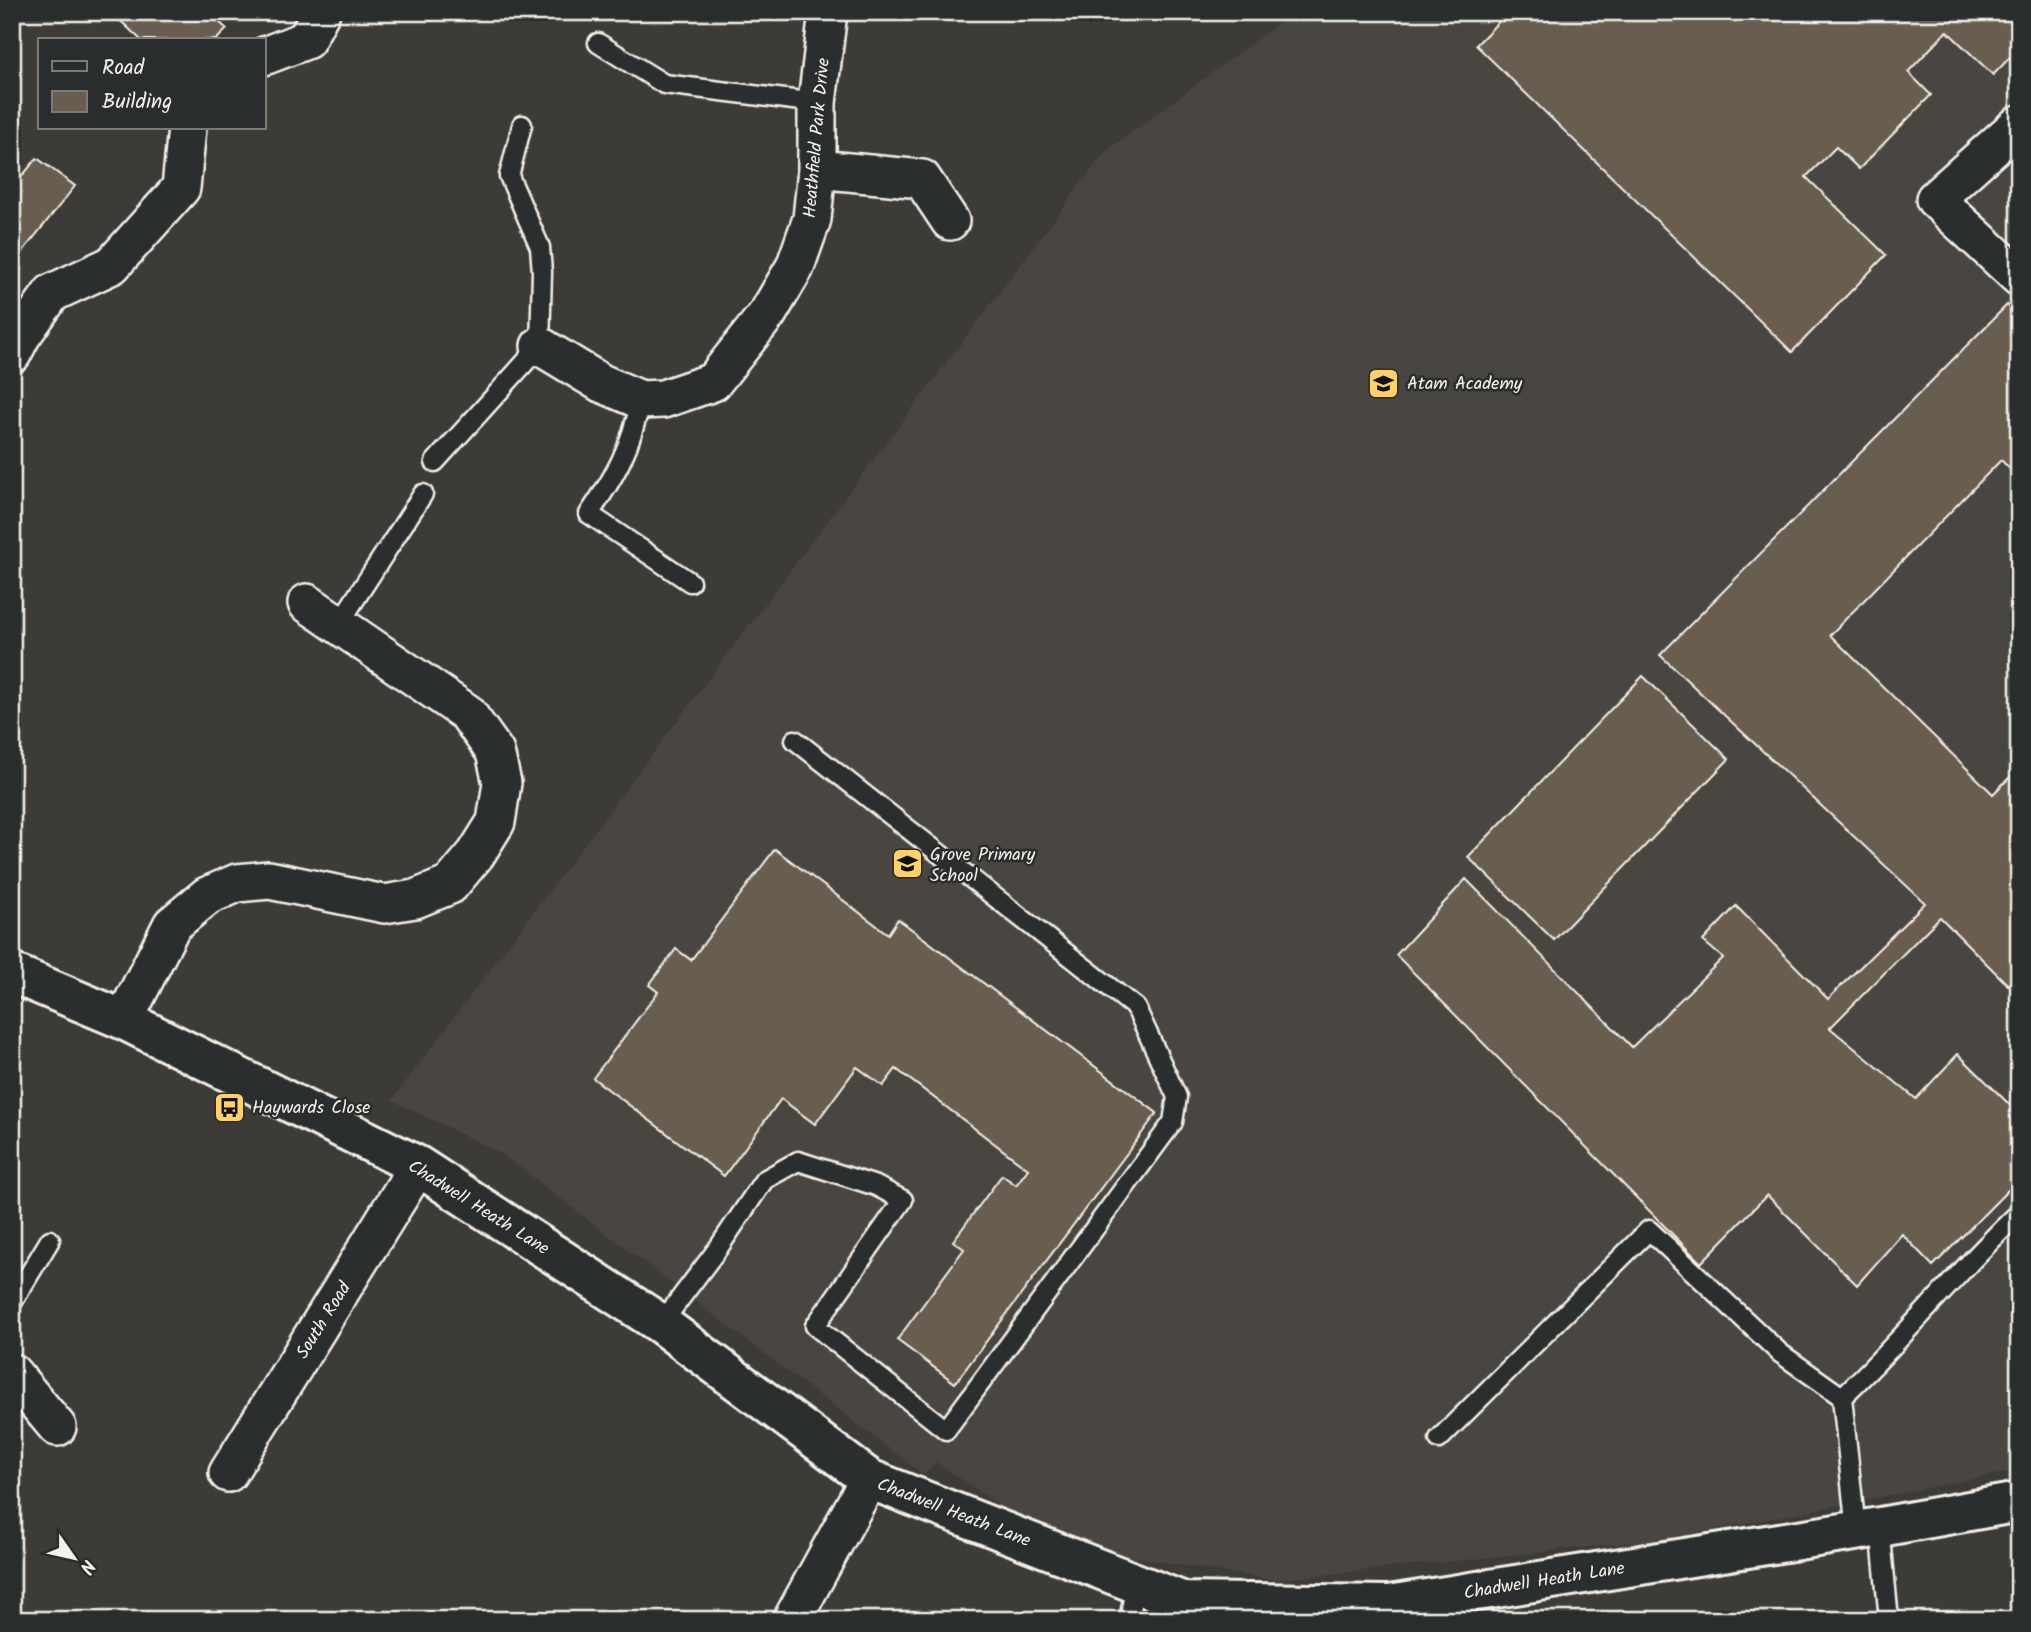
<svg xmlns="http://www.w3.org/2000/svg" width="2031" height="1632" font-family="Kalam,sans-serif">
	<rect width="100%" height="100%" fill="#3d3b38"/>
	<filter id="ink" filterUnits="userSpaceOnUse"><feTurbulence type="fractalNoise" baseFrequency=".0143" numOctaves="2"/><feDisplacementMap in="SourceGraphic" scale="14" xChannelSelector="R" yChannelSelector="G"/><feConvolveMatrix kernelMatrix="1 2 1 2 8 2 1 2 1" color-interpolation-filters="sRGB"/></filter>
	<g filter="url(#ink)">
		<path fill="#4a453f" d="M1294,12h725v1458l-355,69 -391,41 -184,-30 -72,-33 -81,-55 -12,13 -422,-321 -110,-54 713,-948z"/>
		<path fill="#695d50" stroke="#f4f1e8" stroke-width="2" d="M111,12h97l19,17 -11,11h-75z
			M1508,12h133l8,8 8,-8h362v36l-26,27 -46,-44 -39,41 23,23 -72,74 -23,-22 -30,30 80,78 -94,97 -316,-307z
			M37,158l38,28 -63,79v-77z
			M2007,305l12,11v162l-18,-18 -171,175 163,159 26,-26v206l-11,11 -68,-68 -110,111 86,71 42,-45 61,60v65l-86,87 -31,-32 -45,51 -90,-90 -66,68 -305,-308 70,-76 166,168 91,-89 -20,-17 33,-35 92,93 97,-96 -265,-248z
			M1643,676l86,83 -175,181 -86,-83z
			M775,849l113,85 10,-15 259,194 -202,270 -58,-43 67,-91 -11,-8 49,-66 14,10 12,-16 -132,-100 -13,17 -26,-19 -42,57 -34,-25 -57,77 -131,-98 65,-86 -9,-7 27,-36 15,11z"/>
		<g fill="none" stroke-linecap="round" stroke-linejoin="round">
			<defs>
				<path id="lane" d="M598,43l66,41 153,19
					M641,400c-11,49 -24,73 -52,114l101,68
					M435,462l105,-116 2,-74 -2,-25 -31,-71 13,-51
					M339,624l84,-130
					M12,1303l38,-63
					M661,1324l58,-77 45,-67 34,-19 78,25 27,14 -88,126 131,104 227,-308 4,-25 -41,-89 -341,-268
					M1842,1397l14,134
					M1439,1439l210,-209 131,123 62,44c62,-58 115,-126 177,-184
					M1880,1527l9,93
					M1129,1620l7,-37"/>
				<path id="street" d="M264,56l42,-16 15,-28
					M2019,124l-84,75 84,78
					M817,169l105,10 28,42
					M540,346l61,37 40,17 22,-1 50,-17 55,-69 27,-46 17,-48 5,-50v-66l11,-91
					M12,354l10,-19 30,-42 60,-28 69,-77 6,-60
					M124,1020l48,-95 35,-29 30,-13 32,-3 115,24 31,-5 35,-14 26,-31 20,-32 6,-39 -7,-31 -28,-39 -160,-110
					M12,1373l45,54
					M228,1473l190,-307
					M792,1620l77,-141"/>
				<path id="secondary" d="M12,973l112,47 294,146 243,158 208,155 315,123 205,3 491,-78 139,-25"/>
			</defs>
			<use href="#lane" stroke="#f4f1e8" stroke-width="23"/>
			<use href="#street" stroke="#f4f1e8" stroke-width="42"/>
			<use href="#secondary" stroke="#f4f1e8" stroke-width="44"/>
			<use href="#lane" stroke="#2a2d2e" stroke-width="18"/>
			<use href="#street" stroke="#2a2d2e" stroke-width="37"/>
			<use href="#secondary" stroke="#2a2d2e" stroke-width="38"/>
		</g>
	</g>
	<defs>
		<symbol id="school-square" viewBox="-11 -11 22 22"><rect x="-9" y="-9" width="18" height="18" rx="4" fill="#ffd166" stroke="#2a2d2e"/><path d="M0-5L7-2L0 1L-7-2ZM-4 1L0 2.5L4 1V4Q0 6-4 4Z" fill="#111"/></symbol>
		<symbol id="bus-square" viewBox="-11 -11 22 22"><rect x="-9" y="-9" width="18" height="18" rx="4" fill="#ffd166" stroke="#2a2d2e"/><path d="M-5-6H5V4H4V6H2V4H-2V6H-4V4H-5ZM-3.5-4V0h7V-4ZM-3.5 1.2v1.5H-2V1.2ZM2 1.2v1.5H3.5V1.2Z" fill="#111"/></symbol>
	</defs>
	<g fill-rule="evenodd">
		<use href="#school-square" x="1366" y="366" width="35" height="35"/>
		<use href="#school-square" x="890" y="846" width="35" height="35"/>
		<use href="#bus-square" x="212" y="1090" width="35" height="35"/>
	</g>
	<g text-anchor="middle" stroke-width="5" stroke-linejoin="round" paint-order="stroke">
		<g font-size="18" fill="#f4f1e8" stroke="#2a2d2e">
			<text transform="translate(816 138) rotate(-85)" y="6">Heathfield Park Drive</text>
			<text transform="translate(479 1207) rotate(32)" y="6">Chadwell Heath Lane</text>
			<text transform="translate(323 1320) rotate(-58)" y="6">South Road</text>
			<text transform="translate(954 1512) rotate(21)" y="6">Chadwell Heath Lane</text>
			<text transform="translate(1544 1580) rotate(-9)" y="6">Chadwell Heath Lane</text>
		</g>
		<g font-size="18" fill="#f4f1e8" stroke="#2a2d2e" text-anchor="start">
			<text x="1407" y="389">Atam Academy</text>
			<text x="930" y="860">Grove Primary<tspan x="930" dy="21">School</tspan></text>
			<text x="252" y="1113">Haywards Close</text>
		</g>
	</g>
	<rect width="2031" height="1632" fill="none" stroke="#2a2d2e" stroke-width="42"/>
	<rect x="21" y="21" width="1989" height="1590" fill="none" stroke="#f4f1e8" stroke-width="2.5" filter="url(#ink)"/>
	<rect x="38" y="38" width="228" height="91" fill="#2a2d2e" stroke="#7b7b78" stroke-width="2"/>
	<rect x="52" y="61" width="35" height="10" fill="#2a2d2e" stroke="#7b7b78" stroke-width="2"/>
	<text x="102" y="74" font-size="21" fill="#f4f1e8">Road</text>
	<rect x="52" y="91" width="35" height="21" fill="#695d50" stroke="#7b7b78" stroke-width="2"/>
	<text x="102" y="108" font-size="21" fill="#f4f1e8">Building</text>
	<g transform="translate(74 1558) rotate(124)" stroke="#2a2d2e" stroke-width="5" paint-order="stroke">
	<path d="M0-5L12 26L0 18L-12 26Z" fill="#f4f1e8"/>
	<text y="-10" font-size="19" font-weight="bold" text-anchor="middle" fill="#f4f1e8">N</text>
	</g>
</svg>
